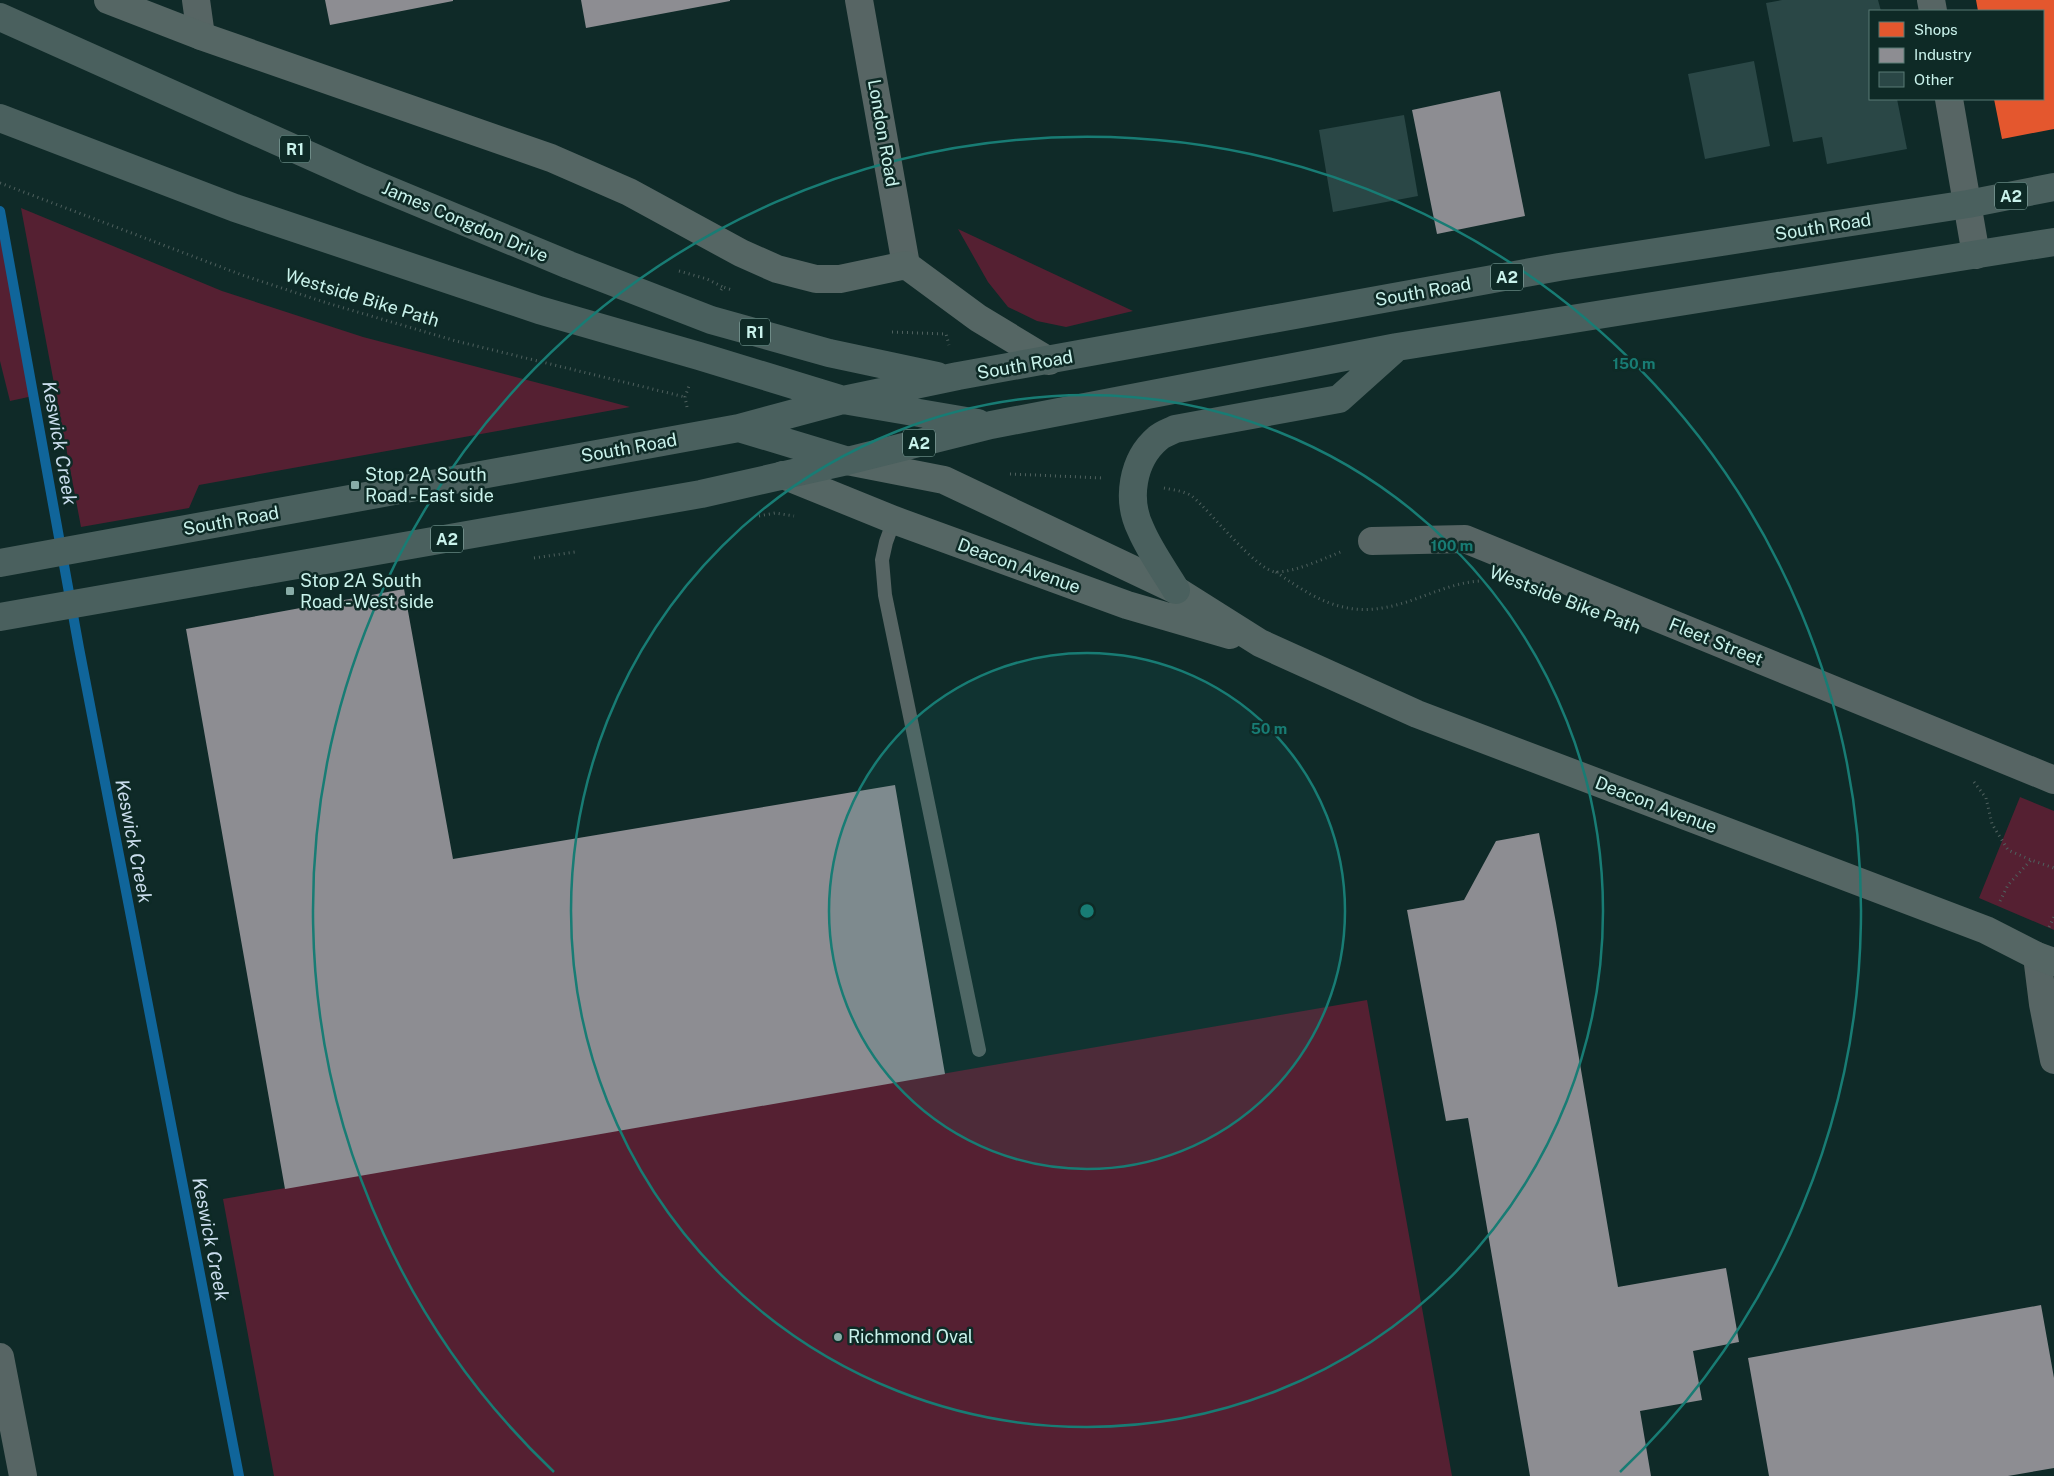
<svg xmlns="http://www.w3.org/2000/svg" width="2054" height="1476" font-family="'Public Sans',sans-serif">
	<rect width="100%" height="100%" fill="#0f2a28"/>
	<path fill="#552032" d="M21,208l201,83 141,46 267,70 -431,78 -10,23 -108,19z
		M958,229l175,82 -67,16 -29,-6 -29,-14 -20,-25z
		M0,231l33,165 -23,5 -10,-40z
		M2020,797l34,14v119l-75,-32z
		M1367,1000l85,476h-1178l-51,-277z"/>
	<path fill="#e4572e" d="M1976,0h78v129l-52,10 -8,-40h49v-88h-65z"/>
	<path fill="#8d8d92" d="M325,0h128v1l-123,24z
		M581,0h149v1l-144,27z
		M1500,91l25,125 -88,18 -25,-124z
		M404,589l49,270 442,-74 50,289 -660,115 -99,-560z
		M1539,833l17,90 62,364 108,-19 13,74 -46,9 9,49 -62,11 11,65h-121l-62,-358 -22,3 -39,-211 57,-10 32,-59z
		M2041,1305l13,73v90l-46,8h-239l-21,-118z"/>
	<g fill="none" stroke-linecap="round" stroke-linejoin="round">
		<path stroke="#10659a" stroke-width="10" d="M0,211l79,437 160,828"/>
	</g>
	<path fill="#2a4746" d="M1782,0h96l3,11h-11v88h27l10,50 -80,15 -5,-27 -29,5 -27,-139z
		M1754,61l16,85 -65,13 -17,-85z
		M1404,115l14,81 -85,16 -14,-82z"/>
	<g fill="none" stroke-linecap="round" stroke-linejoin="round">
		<path stroke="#4f605e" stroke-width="3" stroke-dasharray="1 4" stroke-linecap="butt" d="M0,183l242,92 85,28 129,38 229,56
			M679,271l28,8 16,8
			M721,290l2,-3 9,3
			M892,332l54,2 3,11
			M687,407l-2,-10 4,-11
			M1010,474l93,4
			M1164,488c9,2 22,3 29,9 17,14 64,74 83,75 20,0 49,-14 67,-21
			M759,516l16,-3 19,3
			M534,558l41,-6
			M1276,572c51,36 81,49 142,26 20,-7 41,-16 62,-17
			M1974,782l12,16 6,26 16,26 23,10 23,8
			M2000,901l8,-16 23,-25
			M2049,927l5,-10"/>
		<path stroke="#576564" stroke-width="14" d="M894,520l-8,22 -4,18 3,35 94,455"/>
		<path stroke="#576564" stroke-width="28" d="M196,0l5,36
			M859,0l47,265
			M1931,0l2,11
			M1949,99l27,156
			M1372,541l93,-2 589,241
			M2037,956l6,48 11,56
			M0,1357l23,119"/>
		<path stroke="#556664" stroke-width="28" d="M108,0l93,36 350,122 78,34 112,61 36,16 39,10h24l66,-14 72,53 71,43
			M847,461l97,19 232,110 84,53 157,71 569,216 51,26 17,6
			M783,475l111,45 233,85 103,30"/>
		<path stroke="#4a605e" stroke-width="28" d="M0,17l362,162 207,86 142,55 118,33 108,23
			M0,118l235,90 304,102 160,46 144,44 135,23
			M739,428l106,32
			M0,563l739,-135 104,-28 115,-24 601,-109 409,-63 86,-17
			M1176,590c-12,-20 -26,-39 -35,-60 -15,-30 -9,-70 17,-92 4,-4 11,-6 17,-9l164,-30 58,-52
			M0,617l701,-123 146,-33 144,-36 406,-78 657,-105"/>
	</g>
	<circle cx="1087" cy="911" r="258" fill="#187c74" fill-opacity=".12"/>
	<g fill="none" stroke="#187c74" stroke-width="2.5">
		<circle cx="1087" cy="911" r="258"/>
		<circle cx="1087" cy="911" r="516"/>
		<path d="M554 1472A774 774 0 1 1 1620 1472"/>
	</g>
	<g fill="#88aca7" stroke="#0e2a26" stroke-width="2">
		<rect x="350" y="480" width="10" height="10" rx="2.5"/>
		<rect x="285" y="586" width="10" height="10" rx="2.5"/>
		<circle cx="838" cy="1337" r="5"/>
	</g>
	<g text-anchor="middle" stroke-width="5" stroke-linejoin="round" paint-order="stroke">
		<g fill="#0e2a26" stroke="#91b6b0" stroke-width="1">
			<rect x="280" y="135.5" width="30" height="27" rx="4"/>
			<rect x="1995" y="182.5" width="32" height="27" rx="4"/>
			<rect x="1491" y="263.5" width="32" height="27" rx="4"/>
			<rect x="740" y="318.5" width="30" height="27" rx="4"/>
			<rect x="903" y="429.5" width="32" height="27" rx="4"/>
			<rect x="431" y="525.5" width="32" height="27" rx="4"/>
		</g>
		<g font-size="16" font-weight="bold" fill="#c9f2eb">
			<text x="295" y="155">R1</text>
			<text x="2011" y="202">A2</text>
			<text x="1507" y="283">A2</text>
			<text x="755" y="338">R1</text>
			<text x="919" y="449">A2</text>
			<text x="447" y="545">A2</text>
		</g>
		<g font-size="18" fill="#c9f2eb" stroke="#0e2a26">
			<text transform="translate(883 133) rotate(80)" y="6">London Road</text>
			<text transform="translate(465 222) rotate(23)" y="6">James Congdon Drive</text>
			<text transform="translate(1823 227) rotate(-9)" y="6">South Road</text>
			<text transform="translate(1423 292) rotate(-10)" y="6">South Road</text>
			<text transform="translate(362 298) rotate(17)" y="6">Westside Bike Path</text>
			<text transform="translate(1025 365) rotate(-10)" y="6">South Road</text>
			<text transform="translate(629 448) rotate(-10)" y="6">South Road</text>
			<text transform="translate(231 521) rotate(-10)" y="6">South Road</text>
			<text transform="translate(1019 566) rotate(20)" y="6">Deacon Avenue</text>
			<text transform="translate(1565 600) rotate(21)" y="6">Westside Bike Path</text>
			<text transform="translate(1716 642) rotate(22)" y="6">Fleet Street</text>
			<text transform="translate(1656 805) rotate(21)" y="6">Deacon Avenue</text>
		</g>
		<g font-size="18" fill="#c9f2eb" stroke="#0e2a26" text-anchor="start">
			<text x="365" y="481">Stop 2A South<tspan x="365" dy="21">Road - East side</tspan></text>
			<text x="300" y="587">Stop 2A South<tspan x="300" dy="21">Road - West side</tspan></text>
			<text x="848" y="1343">Richmond Oval</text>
		</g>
		<g font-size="19" font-style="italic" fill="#cadded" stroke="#0e2a26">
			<text transform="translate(60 443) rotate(80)" y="7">Keswick Creek</text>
			<text transform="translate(134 841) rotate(79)" y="7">Keswick Creek</text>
			<text transform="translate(211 1239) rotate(79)" y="7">Keswick Creek</text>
		</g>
	</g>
	<circle cx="1087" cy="911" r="8" fill="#187c74" stroke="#0e2a26" stroke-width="2.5"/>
	<g font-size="15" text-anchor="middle" font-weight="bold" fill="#187c74" stroke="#0e2a26" stroke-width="5" stroke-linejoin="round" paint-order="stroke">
		<text x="1634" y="369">150 m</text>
		<text x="1452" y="551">100 m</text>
		<text x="1269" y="734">50 m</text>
	</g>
	<rect x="1869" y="10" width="175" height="90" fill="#0e2a26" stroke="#597a75"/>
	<rect x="1879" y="22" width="25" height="15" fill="#e4572e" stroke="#597a75"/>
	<text x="1914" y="35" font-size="15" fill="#c9f2eb">Shops</text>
	<rect x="1879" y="48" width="25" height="15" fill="#8d8d92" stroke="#597a75"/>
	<text x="1914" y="60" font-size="15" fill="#c9f2eb">Industry</text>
	<rect x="1879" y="72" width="25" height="15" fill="#2a4746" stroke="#597a75"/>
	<text x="1914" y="85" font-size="15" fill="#c9f2eb">Other</text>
</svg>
